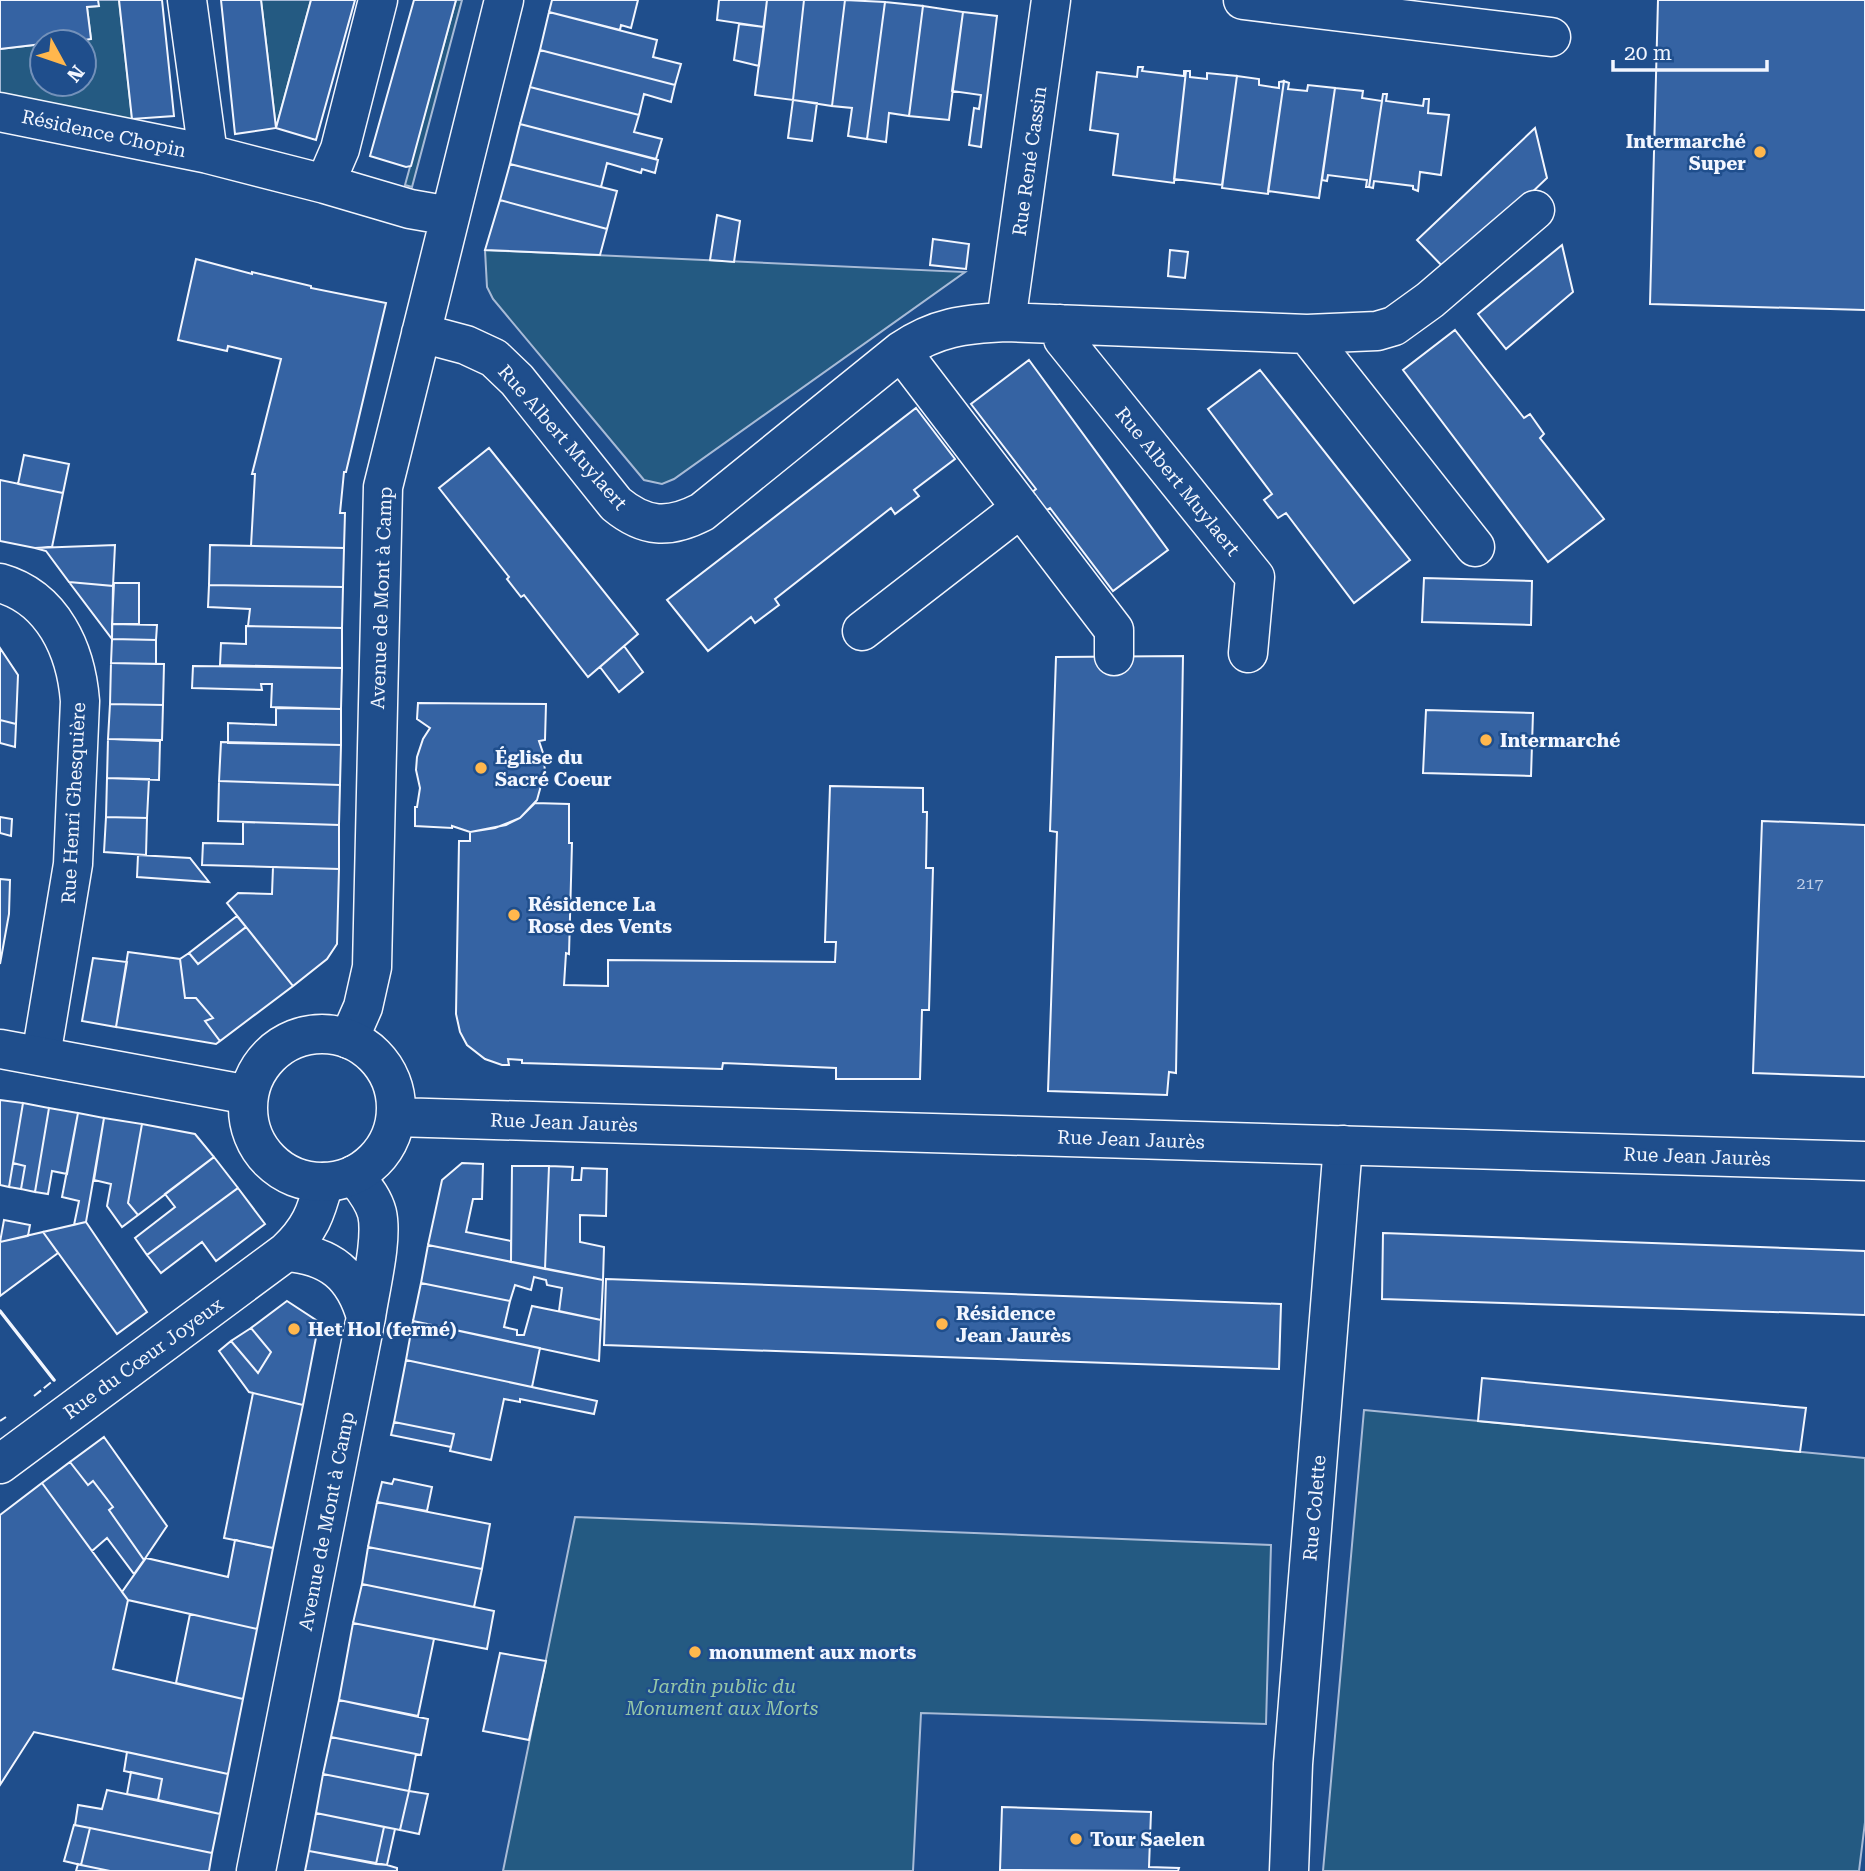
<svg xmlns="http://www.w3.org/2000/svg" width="1865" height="1871" font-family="'Roboto Serif',serif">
	<rect width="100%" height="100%" fill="#1f4e8c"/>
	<path fill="#245a82" stroke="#a8bbd7" stroke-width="2" d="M98,0h21l14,127 -133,-29v-49l42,-5v40h42v-42l-12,-1 19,-2 -4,-32 11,-1z
		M261,0h50l-35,128z
		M456,0h6l-50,187 -7,-2z
		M485,250l480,22 -291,207 -12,5 -18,-4 -151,-181 -6,-12z
		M1364,1410l501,48v364l-6,49h-536z
		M575,1517l696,28 -5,179 -345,-11 -8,158h-410z"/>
	<path fill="#3563a3" stroke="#f2f6ff" stroke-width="2" d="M0,0h98l1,6 -12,1 4,32 -19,3h-30v2l-42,5z
		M119,0h43l12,116 -42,3z
		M221,0h40l15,128 -41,6z
		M311,0h44l-39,140 -40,-12z
		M414,0h42l-45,166 -5,1 -36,-11z
		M552,0h86l-7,28 -10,-3 -1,5 -71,-18z
		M719,0h48l-3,27 -47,-7z
		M767,0h37l-11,100 -38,-5z
		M804,0h41l-13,106 -39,-6z
		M845,0l40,2 -18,137 -19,-3 4,-28 -20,-2z
		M1658,0h207v310l-215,-6z
		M885,2l38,4 -14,110 -20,-3 -3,29 -19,-3z
		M923,6l40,6 -14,108 -40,-4z
		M549,12l108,28 -4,17 28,7 -6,21 -135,-35z
		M963,12l34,4 -16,131 -12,-2 5,-37 5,1 2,-14 -29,-4z
		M739,24l25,3 -5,39 -25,-6z
		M540,50l135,35 -4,17 -27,-8 -5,21 -109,-28z
		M1138,67h5l-1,4 42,5v-5h2l-12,112 -61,-8 5,-41 -28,-4 7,-58 40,5z
		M1186,71h4v6l17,2v-6l30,3 -15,109 -48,-6z
		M1237,76l22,3v6l20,3v-6l5,-1 -16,113 -46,-6z
		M1284,81l5,2 -1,6 19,2 1,-6 27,3 -16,110 -51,-7z
		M530,87l109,28 -5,17 28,7 -6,20 -136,-35z
		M1335,88l28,3 -1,7 20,3 -13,86h-3l1,-7 -39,-5 -1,6 -5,-1z
		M1383,94h4l-1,7 37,5 1,-7h5l-1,14 21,2 -8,60 -21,-3 -2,19 -5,-2v-3l-39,-5 -1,7 -4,-1z
		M793,100l24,3 -5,38 -24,-3z
		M520,124l138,36 -3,13 -13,-4 -1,4 -34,-10 -6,24 -91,-23z
		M1535,128l12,50 -99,94 -31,-32z
		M510,164l107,27 -10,38 -107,-29z
		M500,200l107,29 -7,26 -115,-5z
		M717,215l23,6 -6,41 -24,-2z
		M933,239l36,5 -3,25 -36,-4z
		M1562,245l11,47 -67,57 -28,-35z
		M1170,250l18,2 -3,26 -17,-2z
		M196,259l56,15v-2l59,14v2l75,15 -40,169h-2l-4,41h5l-1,35 -93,-2 4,-72h-3l29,-115 -53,-13 -1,5 -49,-11z
		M1455,330l69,88 6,-4 14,20 -4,4 64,81 -56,43 -145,-192z
		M1029,360l139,190 -55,41 -63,-83 -5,3 -14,-18 5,-4 -65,-85z
		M1260,370l150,190 -56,43 -68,-90 -8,5 -14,-18 8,-6 -64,-85z
		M916,408l39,51 -41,31 5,6 -24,18 -4,-6 -116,91 4,6 -24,18 -4,-6 -43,34 -41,-51z
		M489,448l149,186 -50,43 -64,-82 -3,2 -14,-18 2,-2 -70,-89z
		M24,455l45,9 -6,29 -45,-9z
		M0,480l63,13 -11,54 -17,1 -35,-7z
		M115,545l-2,41 -44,-4 -23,-31 -11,-3z
		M210,545l134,3 -1,39 -134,-2z
		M1424,578l108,3 -1,44 -109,-3z
		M69,582l44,4 -1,53z
		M114,583h25v41h-27z
		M209,585l134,2 -1,41 -94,-2 2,-17 -42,-2z
		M112,624l45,1 -1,15 -44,-1z
		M246,626l96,2v40l-122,-3 1,-22 25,1z
		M112,639l44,1v24l-45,-1z
		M624,646l19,26 -24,20 -19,-25z
		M0,648l18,27 -2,49 -16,-4z
		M1183,656l-7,417 -7,-1 -2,23 -119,-4 9,-259 -7,-1 6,-174z
		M111,663l53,1 -1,41 -53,-1z
		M193,666l149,2 -1,41 -70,-2 1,-23h-11l1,6 -70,-2z
		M418,703l128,1 -1,36 -6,1 4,12 2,18 -8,29 -17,18 -25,10 -25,4 -18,-6v2l-37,-2v-19h2l3,-19 -4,-18 1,-13 6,-18 7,-11 -13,-9z
		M110,704l53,1 -1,35 -54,-1z
		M276,708l65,1v36l-113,-2v-20l48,2z
		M1426,710l107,3 -2,63 -108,-3z
		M0,720l16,4 -1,23 -15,-4z
		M108,739l52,2 -1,39 -52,-2z
		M221,742l120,3 -1,40 -121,-4z
		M107,778l42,1 -2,39 -41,-1z
		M219,781l121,4 -1,40 -121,-4z
		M830,786l93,2v24h4l-1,56h7l-4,142h-7l-2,69h-84v-11l-113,-5 -1,6 -200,-6v-3l-14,-1 1,6h-7l-17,-6 -18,-14 -7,-13 -4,-18 3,-173h11v-9l36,-7 14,-7 15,-15 34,1v39h3l-3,111 -3,-1 -2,32 44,1v-26l227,2 1,-20h-11z
		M0,817l12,2 -1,17 -11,-3z
		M106,817l41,1 -1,37 -42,-3z
		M1762,821l103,4v252l-112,-4z
		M243,822l96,3v44l-137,-4 1,-22 40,1z
		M138,855l52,3 19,24 -72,-5z
		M273,867l66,2 -2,75 -10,15 -34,27 -66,-83 11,-10 34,1z
		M0,879l10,1 -1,34 -9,50z
		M237,916l9,11 -48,37 -9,-11z
		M246,927l47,59 -73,55 -15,-20 8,-3 -17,-20h-11l-5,-39 9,-6 9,11z
		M128,952l52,7 5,39h11l17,20 -8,3 15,20 -4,3 -100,-17z
		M93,958l34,4 -11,65 -34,-6z
		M0,1100l23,3 -14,84 -9,-2z
		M23,1103l26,5 -14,84 -14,-3 4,-23 -12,-3z
		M49,1108l29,5 -11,61 -15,-3 -4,23 -13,-2z
		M78,1113l26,5 -18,104 -12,3 5,-24 -17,-4z
		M104,1118l38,6 -14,79 10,12 -16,12 -15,-21 4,-22 -17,-4z
		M142,1124l53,10 19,23 -76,58 -10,-12z
		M214,1157l24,31 -91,67 -12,-17 40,-31 -10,-13z
		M13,1163l12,3 -4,23 -12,-2z
		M462,1163l21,1 -1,35h-9l-7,33 45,9v21l-83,-17 14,-65z
		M512,1166h37l-4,103 -34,-7z
		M549,1166l24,1 -1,13h9l1,-12 25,1 -1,47 -26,-1v27l24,5 -1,33 -58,-11z
		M238,1188l27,36 -49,37 -14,-19 -41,31 -14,-18z
		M4,1220l26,5 -2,11 -28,6z
		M86,1222l61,90 -30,22 -74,-102z
		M43,1232l15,21 -58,43v-54z
		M1383,1233l482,18v64l-483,-16z
		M428,1245l175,35 -2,40 -42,-9 3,-23 -15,-3 -1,-5 -12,-3 -3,13 -16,-5 -5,16 -89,-18z
		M606,1279l675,25 -2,65 -675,-24z
		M421,1283l89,18 -6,26 13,3v5h7l8,-29 69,14 -2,41 -186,-40z
		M287,1301l32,21 -16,83 -54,-13 -30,-41 12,-10 27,32 13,-21 -20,-24z
		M413,1321l127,27 -8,39 -126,-27z
		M251,1328l20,24 -13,21 -27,-32z
		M406,1360l191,41 -3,13 -74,-15v3l-16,-3 -13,61 -41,-9 4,-17 -60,-12z
		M1482,1378l324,30 -6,44 -322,-31z
		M253,1393l50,12 -30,143 -49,-10z
		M394,1422l60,12 -3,13 -60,-12z
		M104,1437l63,89 -23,34 -35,-50 4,-3 -20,-26 -5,4 -18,-23z
		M70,1462l18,23 5,-4 20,26 -4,3 35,50 -10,14 -27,-36 -15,13 -50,-68z
		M394,1479l38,8 -5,24 -50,-9 5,-20 10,2z
		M42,1483l86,117 -15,69 130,30 -15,75 -194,-42 -34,53v-270z
		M377,1502l113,22 -8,45 -114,-22z
		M235,1540l38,8 -16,81 -129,-29 -6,-8 24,-34 82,19z
		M368,1547l114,22 -8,38 -112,-23z
		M362,1584l132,27 -7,38 -134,-26z
		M190,1614l67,15 -14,70 -67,-16z
		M353,1623l81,16 -16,77 -79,-16z
		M500,1653l46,8 -17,79 -46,-9z
		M339,1700l89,19 -7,36 -90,-18z
		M331,1737l85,17 -7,37 -86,-17z
		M127,1752l101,22 -8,40 -62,-14 4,-21 -38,-8z
		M131,1772l31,7 -4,21 -31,-6z
		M323,1774l86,17 -9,39 -84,-17z
		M107,1790l113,24 -8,39 -137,-28 3,-20 24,4z
		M409,1791l19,3 -9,40 -19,-4z
		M1002,1807l149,5 -2,55 30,1 -1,3 -178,-1z
		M316,1813l68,14 -8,37 -67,-13z
		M74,1825l16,3 -9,37 -17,-4z
		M384,1827l11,2 -8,36 -11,-1z
		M90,1828l122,25 -3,18h-99l-29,-6z
		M309,1851l78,14 10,3v3h-92z
		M78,1864l3,1 29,6h-34z"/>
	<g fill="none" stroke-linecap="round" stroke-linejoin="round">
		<defs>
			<path id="street" d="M378,0l-38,149 -15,35 85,25 40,7
				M1243,0l308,37
				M0,112l208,42 -21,-154
				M208,154l117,30
				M1006,322l45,-322
				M1060,324l3,15 192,238 -7,76
				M421,333l45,12 28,13 23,22 99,124c29,24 53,25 86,8l199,-161c35,-24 64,-27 105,-29l301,12 70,-3 17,-5 36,-26 105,-90
				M1307,334l168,213
				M901,351l213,279v26
				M0,583c53,15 76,67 80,118l-7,163 -32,192
				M862,631l159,-123
				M349,1039l14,-32 9,-40 11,-480 121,-487
				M286,1252c44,3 68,23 80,65
				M0,1464l286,-212c24,-22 30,-39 38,-70
				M256,1871l110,-554c4,-28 17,-78 11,-104 -4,-15 -14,-26 -23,-38
				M1289,1871l4,-107 50,-619"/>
			<path id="secondary" d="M248 1108a74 74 0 1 1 148 0a74 74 0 1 1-148 0Z
				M0,1049l249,46
				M396,1117l1469,44"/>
		</defs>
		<use href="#street" stroke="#f2f6ff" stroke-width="41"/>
		<use href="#secondary" stroke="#f2f6ff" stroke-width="41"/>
		<use href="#street" stroke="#1f4e8c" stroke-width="38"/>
		<use href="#secondary" stroke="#1f4e8c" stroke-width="38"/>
		<path stroke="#f2f6ff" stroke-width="2" stroke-dasharray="9 3.5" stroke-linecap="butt" d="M34,1396l20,-16
			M0,1421l6,-4"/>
		<path stroke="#f2f6ff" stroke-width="3.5" d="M0,1311l54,69"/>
	</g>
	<g fill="#ffb74d" stroke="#1f4e8c" stroke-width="2.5">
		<circle cx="1760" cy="152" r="7"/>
		<circle cx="1486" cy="740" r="7"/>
		<circle cx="481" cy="768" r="7"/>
		<circle cx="514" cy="915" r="7"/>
		<circle cx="942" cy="1324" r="7"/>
		<circle cx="294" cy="1329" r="7"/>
		<circle cx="695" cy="1652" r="7"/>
		<circle cx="1076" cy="1839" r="7"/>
	</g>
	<g text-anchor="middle" stroke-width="5" stroke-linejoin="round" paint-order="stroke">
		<g font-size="16" fill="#c3d1e8">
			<text x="1810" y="889">217</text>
		</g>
		<g font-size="19" fill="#f2f6ff" stroke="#1f4e8c">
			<text transform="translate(104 133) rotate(12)" y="7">Résidence Chopin</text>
			<text transform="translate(1029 161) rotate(-82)" y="7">Rue René Cassin</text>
			<text transform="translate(563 437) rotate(49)" y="7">Rue Albert Muylaert</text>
			<text transform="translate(1178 481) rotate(51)" y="7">Rue Albert Muylaert</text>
			<text transform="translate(381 598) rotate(-88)" y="7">Avenue de Mont à Camp</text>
			<text transform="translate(73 803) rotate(-87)" y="7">Rue Henri Ghesquière</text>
			<text transform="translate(564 1122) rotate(2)" y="7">Rue Jean Jaurès</text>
			<text transform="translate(1131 1139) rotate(2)" y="7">Rue Jean Jaurès</text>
			<text transform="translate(1697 1156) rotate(2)" y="7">Rue Jean Jaurès</text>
			<text transform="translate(143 1358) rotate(-36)" y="7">Rue du Cœur Joyeux</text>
			<text transform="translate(1314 1508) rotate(-85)" y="7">Rue Colette</text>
			<text transform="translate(326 1521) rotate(-79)" y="7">Avenue de Mont à Camp</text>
		</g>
		<g font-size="19" font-weight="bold" fill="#f2f6ff" stroke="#1f4e8c" text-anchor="start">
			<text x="1746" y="148" text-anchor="end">Intermarché<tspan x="1746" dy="22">Super</tspan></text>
			<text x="1500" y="747">Intermarché</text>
			<text x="495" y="764">Église du<tspan x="495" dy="22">Sacré Coeur</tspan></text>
			<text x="528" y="911">Résidence La<tspan x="528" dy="22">Rose des Vents</tspan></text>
			<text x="956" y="1320">Résidence<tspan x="956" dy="22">Jean Jaurès</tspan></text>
			<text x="308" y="1336">Het Hol (fermé)</text>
			<text x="709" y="1659">monument aux morts</text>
			<text x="1090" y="1846">Tour Saelen</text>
		</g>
		<g font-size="19" font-style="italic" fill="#97c8a6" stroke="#1f4e8c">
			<text x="722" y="1693">Jardin public du<tspan x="722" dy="22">Monument aux Morts</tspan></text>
		</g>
	</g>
	<g transform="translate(63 63) rotate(130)"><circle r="33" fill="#1f4e8c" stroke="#7391ba" stroke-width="2"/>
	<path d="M0-5L12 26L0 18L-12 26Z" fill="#ffb74d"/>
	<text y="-10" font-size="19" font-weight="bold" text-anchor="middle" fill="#f2f6ff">N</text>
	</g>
	<path d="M1613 60v10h154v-10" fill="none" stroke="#f2f6ff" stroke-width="3.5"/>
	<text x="1624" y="60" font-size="21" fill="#f2f6ff" stroke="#1f4e8c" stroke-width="5" paint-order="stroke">20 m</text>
</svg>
